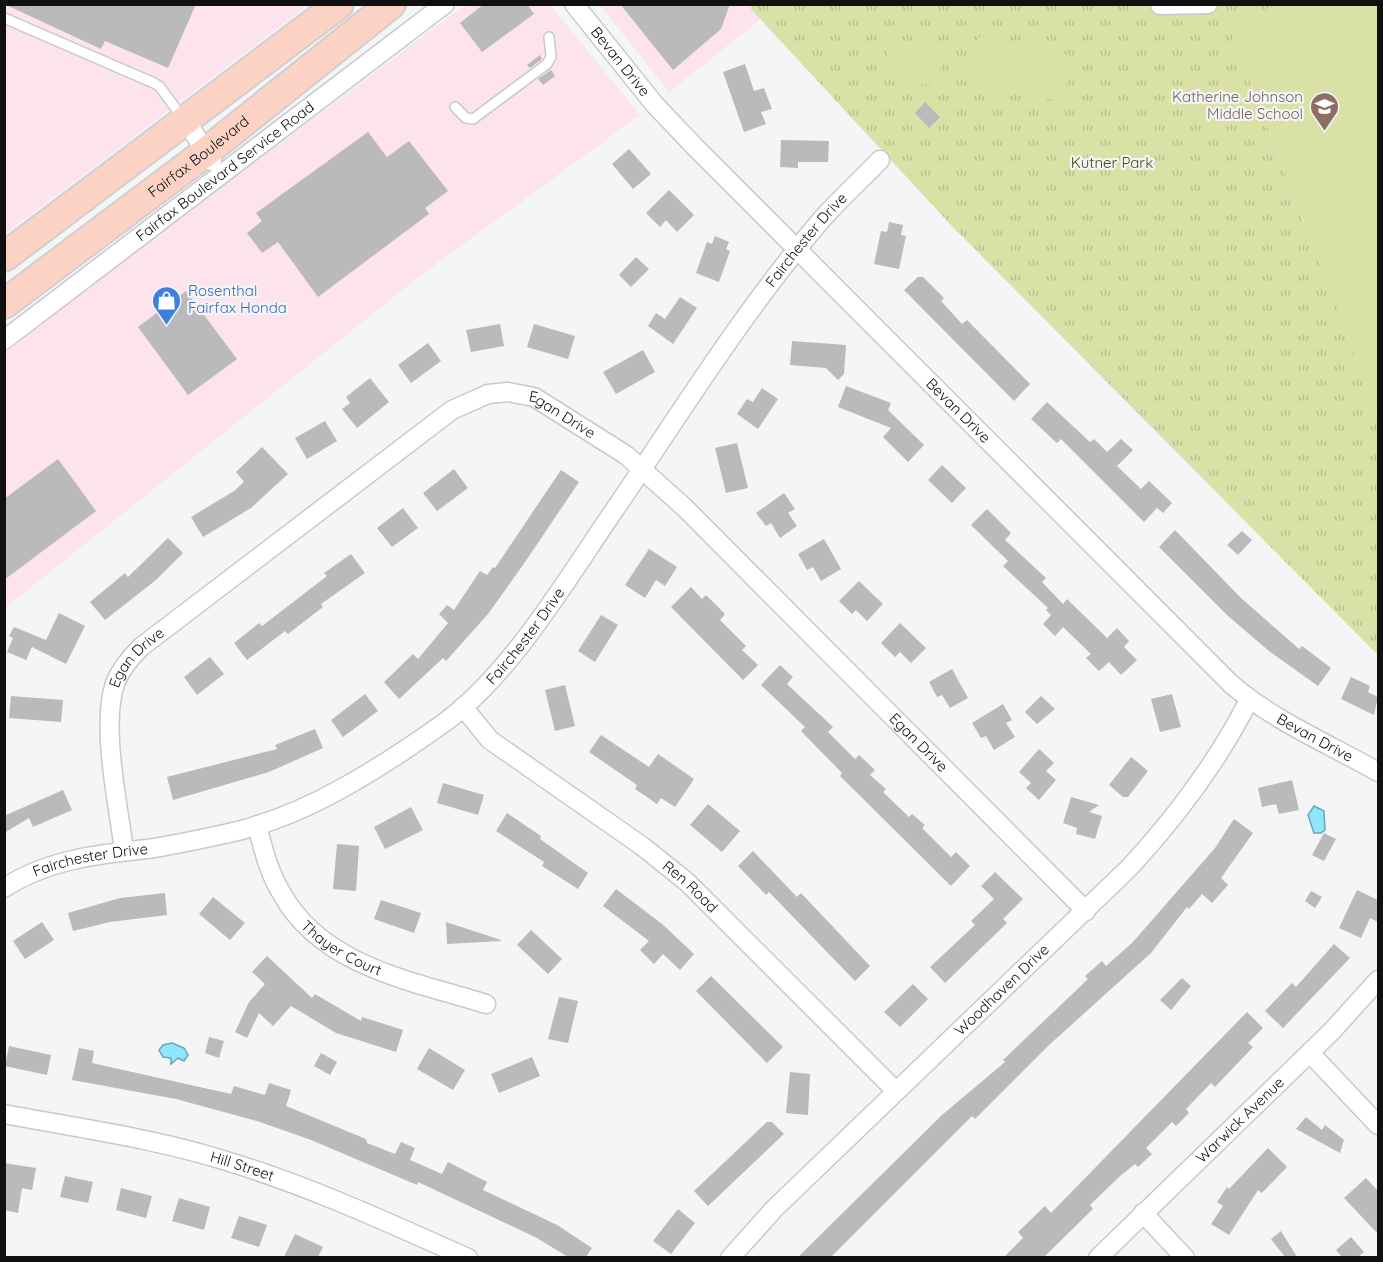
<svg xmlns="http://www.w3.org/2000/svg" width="1383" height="1262" font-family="Quicksand,sans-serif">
	<defs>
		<pattern id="park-tufts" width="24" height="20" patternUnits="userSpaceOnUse" patternTransform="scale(1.5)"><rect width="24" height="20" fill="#d9e1a6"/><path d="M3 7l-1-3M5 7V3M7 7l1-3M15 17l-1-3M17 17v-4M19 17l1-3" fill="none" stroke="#b9c08e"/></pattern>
	</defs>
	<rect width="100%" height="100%" fill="#f4f5f7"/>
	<path fill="#fce3ec" d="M298,4l6,4 -299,226v-229z
		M465,5h85l90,110 -215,157 -420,336v-259z
		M600,5h179l-110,87z"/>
	<path fill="url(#park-tufts)" d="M755,4l522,1 -49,19 150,392v239l-427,-430 -201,-217z"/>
	<path fill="#d9e1a6" d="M1277,5h101v411l-150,-392z
		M979,36l92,20 -9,46 -94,-23z
		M889,43l54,7 -5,36 -54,-8z"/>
	<path fill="#90e7fd" stroke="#6aa6b6" stroke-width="1.5" d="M1314,806l10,5 1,19 -4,3h-7l-6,-18z
		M172,1043l12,5 4,7 -4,6 -6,-3 -7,6v-6l-8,-1 -4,-7 4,-5z"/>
	<path fill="#bababc" d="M4,4h192l-28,64 -63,-27 -4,8z
		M484,4h43l7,10 -52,38 -22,-29z
		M620,4h110l-9,25 -48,41z
		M540,55l2,4 -12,9 -3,-3z
		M745,64l9,27 10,-3 8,21 -11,3 5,12 -22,8 -21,-60z
		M551,70l4,6 -12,9 -5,-6z
		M925,102l15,15 -11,11 -14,-15z
		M368,132l19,25 22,-16 39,50 -23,17 4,6 -111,83 -40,-55 -16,11 -15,-20 15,-12 -6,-8z
		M781,140l48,1 -1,21h-30v6l-18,-1z
		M629,149l22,25 -18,15 -21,-25z
		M669,190l25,25 -17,17 -11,-12 -6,7 -14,-14z
		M889,222l14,3 -2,10 5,1 -7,33 -25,-5 7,-33 6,1z
		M715,236l14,6 -3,7 4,2 -11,31 -23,-9 11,-31 5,2z
		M636,257l13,12 -18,18 -12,-12z
		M918,277h5l21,21 -3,3 21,23 5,-4 63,64 -16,17 -110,-111z
		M186,291l51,68 -49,36 -50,-68z
		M680,297l17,11 -24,36 -25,-18 8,-13 9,6z
		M500,324l4,22 -33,6 -5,-22z
		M534,324l41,12 -7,23 -41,-12z
		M792,341l54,4 -2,29 -6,6 -12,-12 -36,-3z
		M428,343l13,18 -30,22 -13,-18z
		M643,350l12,22 -39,22 -13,-22z
		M370,378l19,24 -32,26 -15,-19 8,-6 -4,-6z
		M846,386l45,17 -3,7 36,35 -16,17 -25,-25 8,-9 -53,-21z
		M762,388l16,11 -20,30 -21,-15 10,-15 6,3z
		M1047,402l43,40 4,-3 13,13 14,-13 12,11 -16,16 24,23 8,-8 23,22 -9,10 -6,-5 -13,14 -83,-83 -4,4 -26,-24z
		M325,421l12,20 -30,18 -12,-21z
		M737,443l11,45 -22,5 -11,-45z
		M262,447l26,27 -37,34 -48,29 -12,-20 43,-26 10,-9 -8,-10z
		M58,459l38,52 -92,69v-81z
		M942,465l24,23 -14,15 -24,-23z
		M454,469l14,19 -31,23 -14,-18z
		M561,470l18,12 -56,83 -35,49 -42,47 -3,-3 -44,41 -15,-17 29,-28 5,5 30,-36 -9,-9 8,-9 7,5 26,-39 7,4 6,-8 2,1z
		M784,493l11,16 -7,4 9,13 -17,12 -9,-15 -5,3 -10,-13z
		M403,508l15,20 -26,19 -15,-19z
		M987,509l24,24 -6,7 41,38 -4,4 21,22 4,-5 40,39 10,-10 12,13 -5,6 13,13 -16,15 -12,-13 -10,9 -13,-13 5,-4 -28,-27 -8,9 -12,-12 8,-9 -5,-5 2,-2 -45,-42 5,-5 -37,-36z
		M1175,530l66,68 58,51 3,-3 29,22 -13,18 -49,-35 -41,-35 -69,-69z
		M1242,531l10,9 -14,15 -11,-10z
		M168,538l15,15 -27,27 -51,40 -15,-18 35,-29 3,4z
		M824,539l17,30 -20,12 -8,-14 -6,3 -9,-16z
		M649,549l28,18 -12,19 -9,-6 -11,18 -20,-13z
		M351,554l14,19 -44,31 2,3 -35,27 -3,-3 -38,29 -13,-17 25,-20 3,3 65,-50 -3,-3z
		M859,581l24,23 -16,17 -11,-11 -4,4 -13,-13z
		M691,587l11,12 4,-4 19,19 -5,6 26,26 -4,4 16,15 -15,15 -72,-73z
		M59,613l26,13 -19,38 -34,-17 -6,13 -19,-8 6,-14 -4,-2 5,-9 32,13z
		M601,615l17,10 -23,37 -17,-11z
		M900,623l26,25 -15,15 -11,-11 -5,5 -14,-14z
		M210,657l14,17 -27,21 -13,-18z
		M780,665l13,12 -6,7 46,43 -5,5 27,27 4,-4 16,15 -5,5 16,14 -3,3 26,25 3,-3 13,11 -3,3 29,29 5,-5 14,14 -19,20 -111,-110 2,-3 -41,-42 4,-4 -44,-42z
		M952,669l16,29 -18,10 -8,-13 -5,2 -8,-15z
		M1351,677l19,9 -2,6 10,5 -4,18 -33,-16z
		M565,685l10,41 -20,5 -10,-41z
		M365,694l13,17 -35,26 -12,-17z
		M1172,694l9,33 -21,5 -9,-33z
		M11,696l52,4 -2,22 -52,-4z
		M1041,696l14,13 -18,15 -12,-12z
		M1003,704l9,16 -6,3 9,14 -21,13 -8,-14 -5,2 -9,-15z
		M315,729l8,19 -54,24 -96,28 -6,-23 110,-28 -2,-4z
		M601,735l48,32 9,-13 36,25 -19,28 -14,-9 -4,6 -22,-15 2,-4 -48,-33z
		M1039,749l15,14 -8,8 10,9 -17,20 -13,-12 5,-5 -12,-11z
		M1131,757l17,14 -20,26h-5l-14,-12z
		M1292,780l7,30 -20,4 -3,-10 -14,3 -4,-19z
		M443,783l41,12 -6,20 -41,-12z
		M63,790l9,20 -39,17 -4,-9 -25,15v-17z
		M1071,797l28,8 -10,7 13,4 -7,23 -19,-5 1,-6 -14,-5z
		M708,804l32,27 -18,21 -32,-27z
		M411,807l12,23 -38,19 -11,-22z
		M507,813l34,23 -1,3 48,34 -10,16 -36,-23 2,-4 -48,-31z
		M1234,819l19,14 -32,45 7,7 -16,18 -10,-9 -13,15 -2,-2 -36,46 -103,93 -73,73 -3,-3 -141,141h-33l144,-142 63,-53 -2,-2 85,-81 -3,-3 17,-15 4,5 27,-24 82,-94z
		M1324,833l12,6 -12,22 -12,-6z
		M337,844l22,2 -3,45 -23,-2z
		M753,851l44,46 4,-4 69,73 -15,15 -86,-89 -3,3 -28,-29z
		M995,872l28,27 -20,20 4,4 -62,60 -15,-16 45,-42 -4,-4 23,-22 -13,-13z
		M616,889l46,35 32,30 -14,16 -17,-16 -9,10 -14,-14 9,-9 -46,-35z
		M1357,890l21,10v22l-8,-4 -9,20 -22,-10z
		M1311,891l11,6 -7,11 -10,-7z
		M165,893l2,22 -57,7 -37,9 -5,-18 52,-15z
		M213,897l32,26 -15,17 -31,-26z
		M381,900l40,13 -7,20 -40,-14z
		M42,922l12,18 -29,19 -12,-18z
		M446,922l55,18v1l-54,3z
		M531,930l31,29 -14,15 -31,-29z
		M1334,944l16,14 -67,70 -18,-17 27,-28 4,4z
		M267,956l45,42 3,-4 46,27 1,-4 41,13 -7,22 -60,-19 -45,-27 -18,20 -14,-13 -12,25 -12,-6 14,-30 16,-18 -13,-12z
		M711,976l72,71 -16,16 -71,-72z
		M1182,978l9,8 -20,24 -11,-10z
		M913,984l15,15 -28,28 -16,-15z
		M559,997l19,4 -10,42 -20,-4z
		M1247,1012l16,16 -15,15 5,4 -38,40 -4,-4 -25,26 3,4 -13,13 -4,-4 -26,26 6,6 -14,13 -3,-3 -16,13 -29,28 3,4 -49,48h-40l19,-19 -5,-6 27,-26 6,7z
		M209,1037l15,4 -5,17 -14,-5z
		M9,1046l42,9 -4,20 -42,-9z
		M79,1048l15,3 -2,12 139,31 3,-8 31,9 4,-12 22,7 -5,16 80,33 1,4 28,11 6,-12 14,6 -5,12 32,14 6,-12 39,20 -4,8 74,35 35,23 -6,9h-18l-31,-19 -119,-56 -1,3 -106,-45 -54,-19 -81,-22 -104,-19z
		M429,1048l36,22 -12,20 -36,-21z
		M321,1053l16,9 -7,13 -16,-9z
		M532,1057l8,19 -41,17 -8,-19z
		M790,1072l20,2 -2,41 -22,-2z
		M1306,1117l16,13 3,-5 19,15 -4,13 -44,-24z
		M767,1122h5l12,12 -76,72 -14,-15z
		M1268,1148l19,19 -25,26 -4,-3 -29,45 -18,-11 12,-18 -6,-4 10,-15 2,2z
		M4,1163l32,5 -4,22 -10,-2 -4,25 -14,-3z
		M65,1176l28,6 -5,21 -28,-6z
		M1366,1178l12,13v43l-34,-36z
		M121,1188l31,8 -6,22 -30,-8z
		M179,1198l31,9 -6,23 -32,-9z
		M678,1209l17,14 -24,31 -18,-13z
		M239,1216l28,9 -8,22 -28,-9z
		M1281,1231l16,26h-12l-14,-18z
		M295,1234l28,13 -5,10h-34z
		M1351,1237l13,15 -6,5h-16l-6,-7z"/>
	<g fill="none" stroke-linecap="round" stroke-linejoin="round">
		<defs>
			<path id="service" d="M4,18l150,65 6,4 22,30
				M455,107l11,11 7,1 74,-55 4,-7 -2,-20"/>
			<g id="minor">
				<path id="s1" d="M574,4l81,101 40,42 536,537c43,37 98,60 147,88"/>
				<path d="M1160,5l48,-1"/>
				<path d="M186,121l26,40"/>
				<path id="s2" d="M4,340l441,-336"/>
				<path id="s3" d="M463,707l27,33 152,106 45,36 209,209"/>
				<path id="s4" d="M257,825c6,24 12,48 25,69 41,73 131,87 204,110"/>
				<path id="s5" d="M124,850c-6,-46 -24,-128 -8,-169 6,-14 15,-24 25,-34l311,-237 36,-16 20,-2 26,5 92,58 59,53 401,403"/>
				<path id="s6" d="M4,888c43,-28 94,-34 143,-39 27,-4 55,-10 82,-16 75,-16 150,-64 212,-108 69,-49 124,-143 172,-213 65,-95 130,-200 204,-287 19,-23 42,-43 63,-65"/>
				<path d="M1310,1053l68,72"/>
				<path id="s7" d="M4,1114c73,14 148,24 219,46 84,25 164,62 245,98"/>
				<path d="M1143,1213l42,45"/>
				<path id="s8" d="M730,1258l45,-50 355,-341c48,-52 87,-104 119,-167"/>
				<path id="s9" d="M1098,1258l234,-227 46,-51"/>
			</g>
			<g id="primary">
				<path d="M4,257l335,-253"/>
				<path id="s10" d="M4,304l202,-152 185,-148"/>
			</g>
		</defs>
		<use href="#service" stroke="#c8c9cb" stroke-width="12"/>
		<use href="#minor" stroke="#c8c9cb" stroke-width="21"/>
		<use href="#primary" stroke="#cfcfcf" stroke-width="32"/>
		<use href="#service" stroke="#fff" stroke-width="9"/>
		<use href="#minor" stroke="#fff" stroke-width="18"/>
		<use href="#primary" stroke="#fcd2c4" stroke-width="28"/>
	</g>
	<defs>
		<symbol id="school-pin" viewBox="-11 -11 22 30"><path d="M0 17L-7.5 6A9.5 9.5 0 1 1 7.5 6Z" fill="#8d6e63" stroke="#f4f5f7"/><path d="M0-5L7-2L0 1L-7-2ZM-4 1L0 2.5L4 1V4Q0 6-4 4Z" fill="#fff"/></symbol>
		<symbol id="shop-pin" viewBox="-11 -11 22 30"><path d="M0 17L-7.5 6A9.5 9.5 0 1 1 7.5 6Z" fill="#3f7fe0" stroke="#f4f5f7"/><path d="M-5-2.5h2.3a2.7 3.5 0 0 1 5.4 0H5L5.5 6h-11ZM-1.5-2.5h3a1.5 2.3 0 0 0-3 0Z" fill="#fff"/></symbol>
	</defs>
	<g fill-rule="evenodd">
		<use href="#school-pin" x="1308" y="90" width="33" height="45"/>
		<use href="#shop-pin" x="150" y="284" width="33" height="45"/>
	</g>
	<g text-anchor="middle" stroke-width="4.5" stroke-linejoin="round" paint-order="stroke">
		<g font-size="15" fill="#101010" stroke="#f4f5f7">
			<text dy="5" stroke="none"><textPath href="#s1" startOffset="74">Bevan Drive</textPath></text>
			<text dy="5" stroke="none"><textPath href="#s10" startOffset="244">Fairfax Boulevard</textPath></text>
			<text dy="5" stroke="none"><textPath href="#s2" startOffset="278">Fairfax Boulevard Service Road</textPath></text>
			<text dy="5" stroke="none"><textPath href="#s6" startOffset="1082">Fairchester Drive</textPath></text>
			<text dy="5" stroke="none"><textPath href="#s1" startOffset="560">Bevan Drive</textPath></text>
			<text dy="5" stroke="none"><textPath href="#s5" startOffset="723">Egan Drive</textPath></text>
			<text dy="5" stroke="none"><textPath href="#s6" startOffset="596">Fairchester Drive</textPath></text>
			<text dy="5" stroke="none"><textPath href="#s5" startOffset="202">Egan Drive</textPath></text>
			<text dy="5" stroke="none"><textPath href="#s1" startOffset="1046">Bevan Drive</textPath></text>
			<text dy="5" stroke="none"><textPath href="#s5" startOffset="1209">Egan Drive</textPath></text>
			<text dy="5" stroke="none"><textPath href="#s6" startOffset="92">Fairchester Drive</textPath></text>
			<text dy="5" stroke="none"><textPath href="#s3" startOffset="291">Ren Road</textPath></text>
			<text dy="5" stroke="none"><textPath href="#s4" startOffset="156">Thayer Court</textPath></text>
			<text dy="5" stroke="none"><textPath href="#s8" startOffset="382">Woodhaven Drive</textPath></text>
			<text dy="5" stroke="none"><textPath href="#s9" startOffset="198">Warwick Avenue</textPath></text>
			<text dy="5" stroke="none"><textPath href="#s7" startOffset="244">Hill Street</textPath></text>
		</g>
		<g font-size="15" fill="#785e54" stroke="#f4f5f7" text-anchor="end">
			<text x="1303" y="102">Katherine Johnson<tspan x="1303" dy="17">Middle School</tspan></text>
		</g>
		<g font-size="15" fill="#454917" stroke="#f4f5f7">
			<text x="1112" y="168">Kutner Park</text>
		</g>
		<g font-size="15" fill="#366cbe" stroke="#f4f5f7" text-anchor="start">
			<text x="188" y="296">Rosenthal<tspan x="188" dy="17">Fairfax Honda</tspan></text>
		</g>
	</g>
	<rect width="1383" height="1262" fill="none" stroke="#101010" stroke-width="12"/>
</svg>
